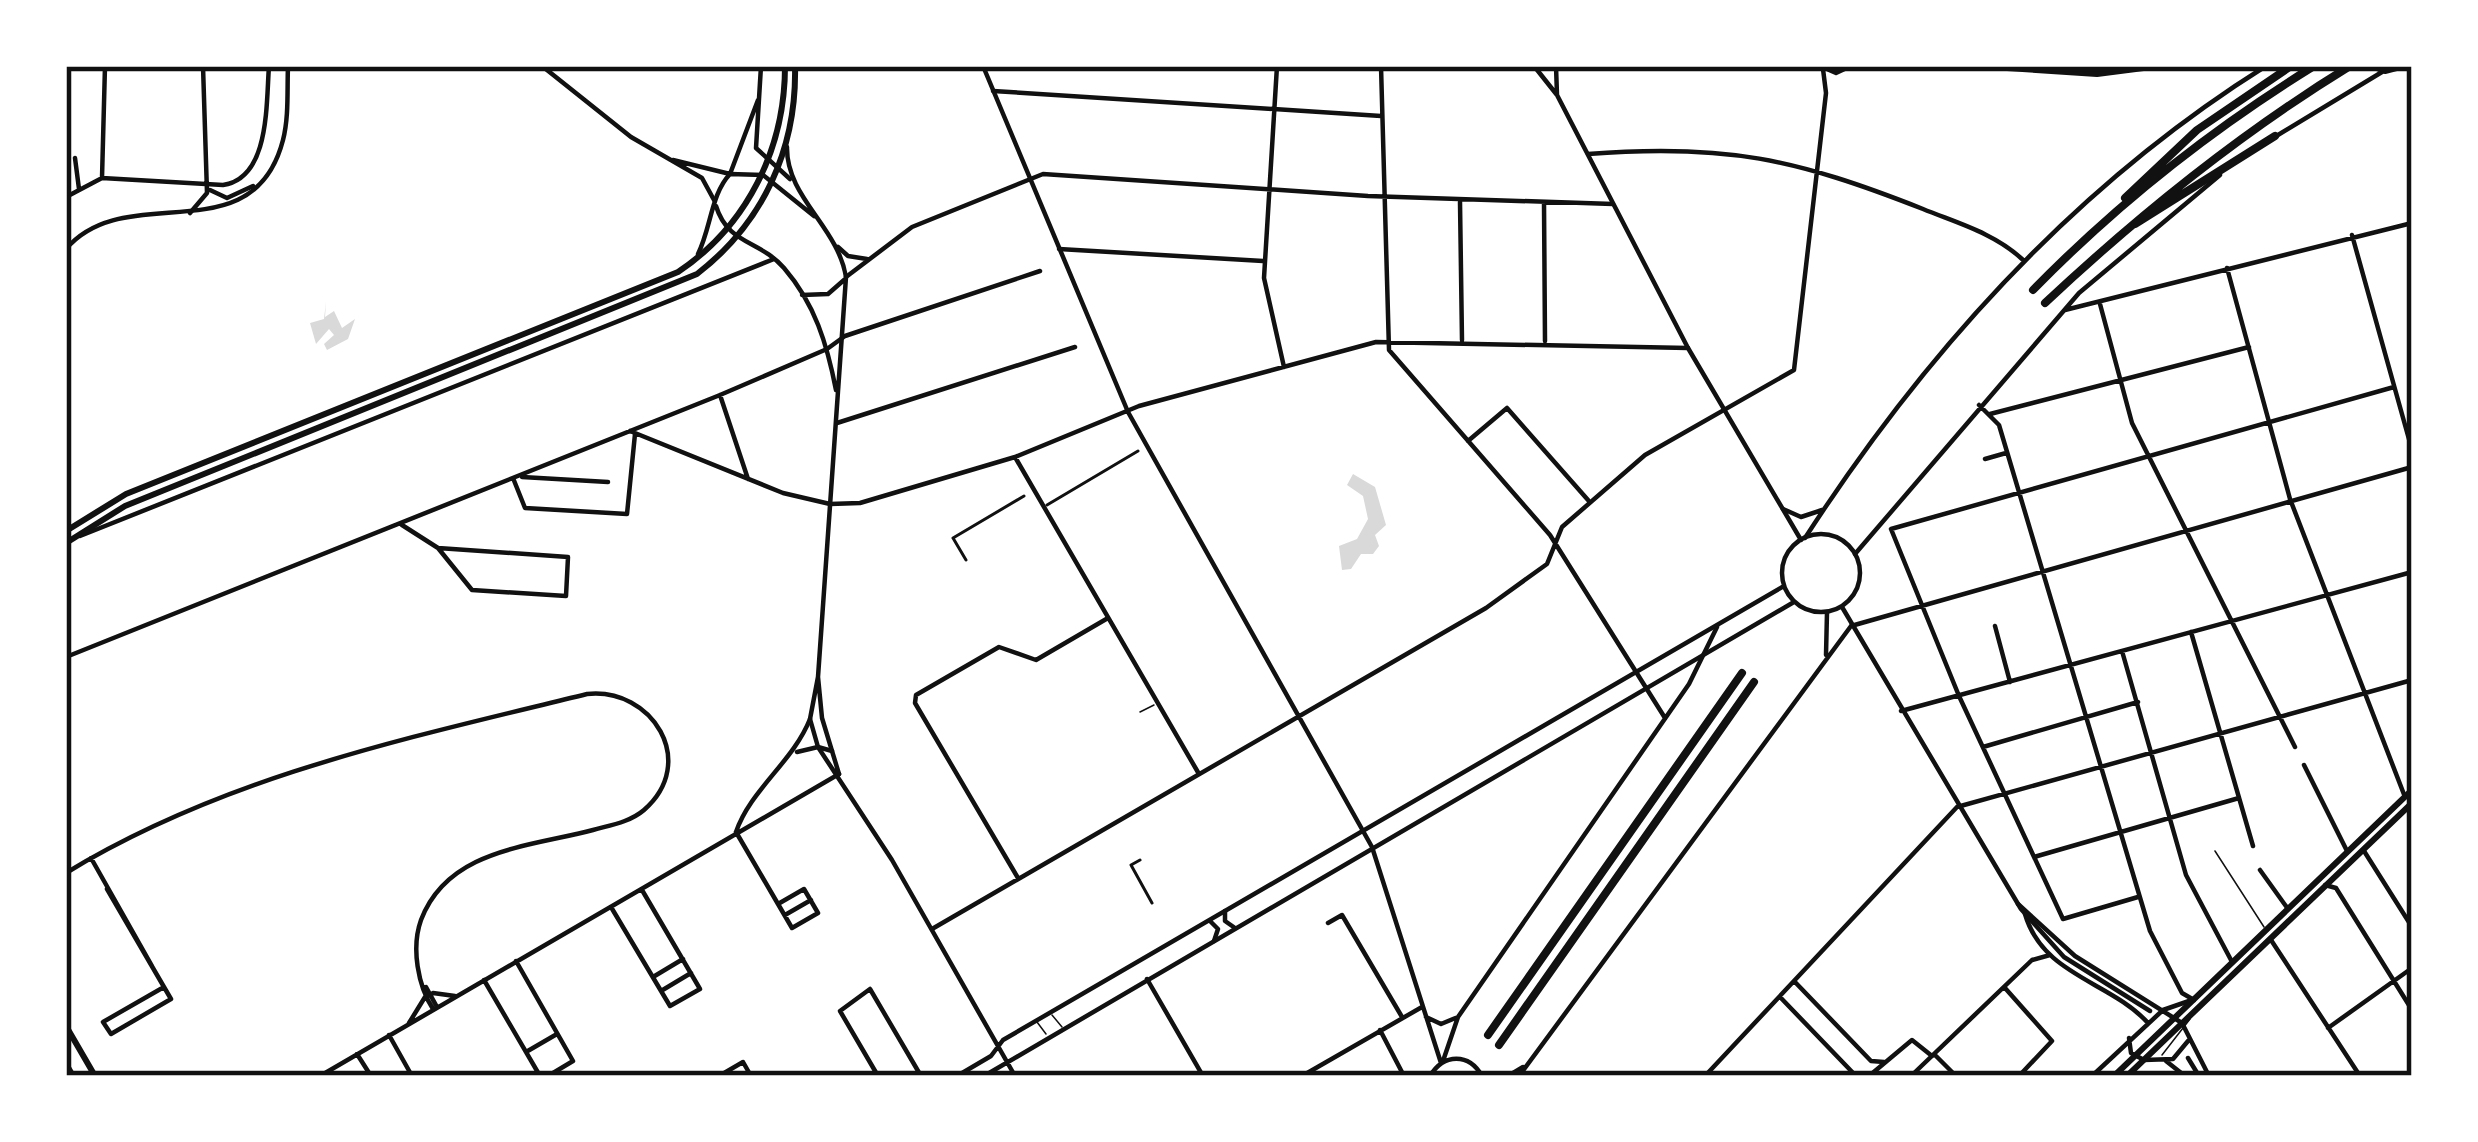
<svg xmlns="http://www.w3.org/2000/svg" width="2478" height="1142" font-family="Inter,sans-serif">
	<rect width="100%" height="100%" fill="#fff"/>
	<path fill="#d9d9d9" d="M326,302l-1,15 9,-6 8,17 13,-9 -7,20 -21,11 -3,-6 10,-9 -5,-6 -13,15 -6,-21 14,-4z
		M1353,474l22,13 11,38 -11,10 4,11 -6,8h-12l-10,15 -9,1 -3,-24 18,-7 11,-20 -5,-23 -16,-11z"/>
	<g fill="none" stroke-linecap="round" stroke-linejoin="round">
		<path stroke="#111" stroke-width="1.5" d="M1140,712l14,-7
			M2215,851l49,76
			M1052,1015l10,12
			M1037,1022l9,12
			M2162,1055l28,-36"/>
		<path stroke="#111" stroke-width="3" d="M1047,505l91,-54
			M966,560l-13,-22 71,-42
			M1140,860l-9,5 21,38"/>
		<path stroke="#111" stroke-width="4.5" d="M227,66l42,2
			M542,66l89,71 71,41 12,22
			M761,66l-5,82 34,31
			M1277,66l-13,212 20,89
			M1381,66l8,284 161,185 115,183
			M1820,66l16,7 15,-7
			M993,91l388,25
			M2273,138l109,-66
			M1588,154c137,-11 208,5 335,55 34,14 71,24 99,50
			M75,158l4,31
			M673,160l57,14 28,-74
			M102,178l3,-112
			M210,190l17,8 26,-12
			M66,197l36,-19 121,7c47,-7 43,-81 46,-119
			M1460,202l2,138
			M1544,203l1,138
			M190,213l17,-20 -4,-127
			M2352,235l60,215
			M838,247l10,9 19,3
			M1059,249l204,12
			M2227,268l63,231 115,298
			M846,277l66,-50 131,-53 325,22 245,8
			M2100,304l32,119 163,324
			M2065,310l347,-87
			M720,395l28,84
			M1979,405l20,20 151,506 32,62 12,7
			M1128,412l244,435 69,216
			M1990,414l259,-67
			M837,423l238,-76
			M630,431l153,62 47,11 30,-1 155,-46 124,-51 237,-64 312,6
			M1468,441l39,-33 81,92
			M1015,457l184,317
			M1985,459l21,-6
			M522,477l86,5
			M513,478l12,30 102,6 8,-80
			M1783,509l18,8 21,-7
			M402,525l36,23 34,42 94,6 2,-39 -130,-9
			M80,536l694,-277
			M1805,538c121,-187 271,-353 461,-472
			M1855,554l224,-261 141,-118
			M1995,626l15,56
			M2191,632l62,214
			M2122,651l64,224 45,85
			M1826,655l1,-43
			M66,657l654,-262 107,-46 18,-13 195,-65
			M1901,711l511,-139
			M1983,747l155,-45
			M797,752l21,-5 14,4
			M2304,765l43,86
			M736,832c14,-42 57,-70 74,-113
			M736,832l42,72
			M2364,851l48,76
			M2034,857l205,-59
			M91,858l61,108
			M2260,870l28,39
			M66,873c159,-97 342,-135 521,-179 65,-7 112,68 57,116 -14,12 -33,15 -51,20 -64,17 -145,19 -172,90 -10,28 -3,66 12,89
			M1018,878l-103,-175 1,-8 83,-48 37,13 72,-42
			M2325,885l11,3 76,122
			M107,889l57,98
			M804,889l14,24 -26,15 -14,-24z
			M2138,897l-75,22 -104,-223 -68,-167 503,-142
			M2018,904l57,52 107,67 27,53
			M611,907l59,99 30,-17 -58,-99
			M1225,911v10l10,7
			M2025,914c18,62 85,67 123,109
			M785,915l26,-15
			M1210,921l8,8 -4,12
			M1328,923l14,-8 60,102
			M932,929l554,-321 61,-44 15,-37 83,-72 149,-85 32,-277 -3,-24
			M2271,940l89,136
			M516,961l57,100 -25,15
			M653,977l30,-18
			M1147,979l56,97
			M484,980l56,96
			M1794,981l77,80 13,1
			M164,987l7,12 -60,35 -8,-12z
			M426,987l11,20
			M2005,988l47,53 -33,35
			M661,991l30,-18
			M433,993l22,3
			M1780,997l76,79
			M1426,1017l15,7 17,-7
			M409,1023l16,-26
			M2328,1028l84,-60
			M1380,1030l24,46
			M389,1035l23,41
			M2129,1038l2,15 13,7 29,-1 15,-18
			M526,1052l31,-18
			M357,1054l14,22
			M1934,1054l22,22
			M1443,1061l15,-44 231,-333 28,-57
			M2166,1061l19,15
			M320,1076l519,-302
			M719,1076l24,-14 8,14
			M878,1076l-38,-65 30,-22 51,87
			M1302,1076l120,-69
			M1430,1076c14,-23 39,-23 52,0
			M1508,1076l15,-9
			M1519,1076l332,-450 561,-159
			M1705,1076l252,-269 455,-127
			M1869,1076l43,-36 20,16
			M1911,1076l121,-116 18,-5
			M2092,1076l71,-66 26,-9"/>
		<path stroke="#111" stroke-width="4.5" d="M983,66l145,346
			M1534,66l23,29 131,253 113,192
			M1556,66l1,29
			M787,147c-1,50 51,80 59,130l-28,400 4,41 17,56
			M716,206c12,39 44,34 68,62 31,36 43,76 52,122
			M66,249c60,-71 187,7 217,-109 6,-23 4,-50 5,-74
			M698,254c13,-26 13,-60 32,-80l33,1 51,41
			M802,295l26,-1 16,-14
			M1782 573a39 39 0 1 1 78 0a39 39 0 1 1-78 0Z
			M1842,607l179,302 43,48 86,54
			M818,677l-8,42 8,28 74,113 123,216
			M2188,1058l11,18
			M957,1076l34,-20 12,-16 781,-454
			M984,1076l810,-474"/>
		<path stroke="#111" stroke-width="6" d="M1976,66l121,8 62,-8
			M2371,66l14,5 19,-5
			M66,1026l29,50
			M66,1064l7,12
			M2114,1076l298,-286
			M2127,1076l285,-273"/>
		<path stroke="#111" stroke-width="6" d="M66,531l60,-37 552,-222c69,-46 107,-123 107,-206
			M66,543l59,-37 572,-232c66,-51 100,-125 98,-208"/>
		<path stroke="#111" stroke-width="8" d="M2125,198l72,-68 94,-64
			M2135,224l140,-88
			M2033,290c84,-86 179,-161 281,-224
			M2045,303c95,-89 194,-169 305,-237
			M1488,1035l254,-362
			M1499,1045l255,-363"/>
	</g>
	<rect width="2478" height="1142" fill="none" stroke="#ffffff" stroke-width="138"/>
	<rect x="69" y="69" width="2340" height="1004" fill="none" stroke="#111" stroke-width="4.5"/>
</svg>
